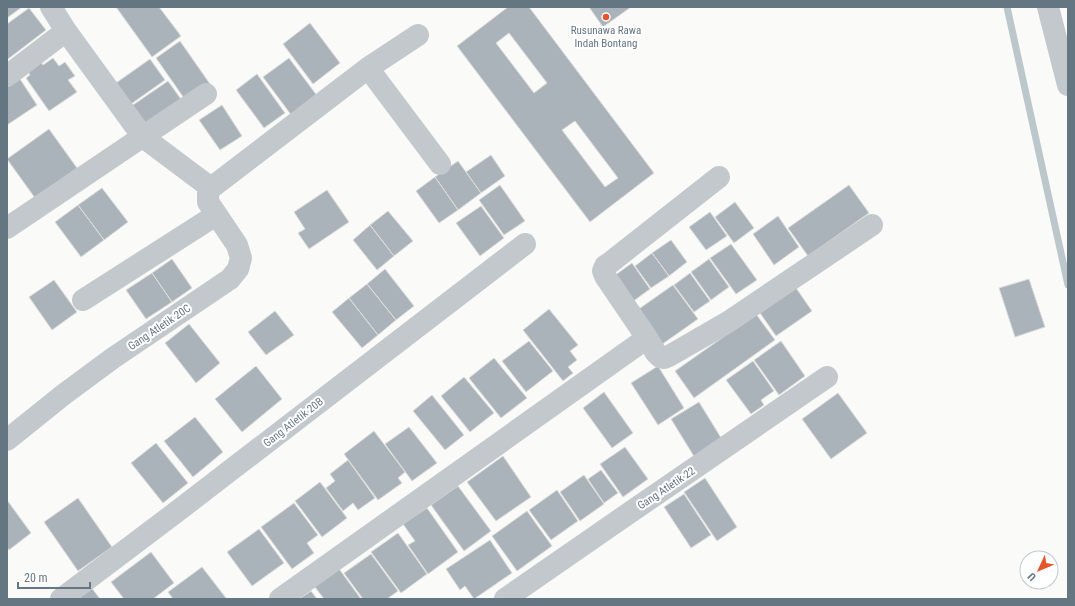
<svg xmlns="http://www.w3.org/2000/svg" width="1075" height="606" font-family="'Roboto Condensed',sans-serif">
	<rect width="100%" height="100%" fill="#fafaf8"/>
	<g fill="none" stroke-linecap="round" stroke-linejoin="round">
		<path stroke="#bbc7cb" stroke-width="7" d="M1007,7l61,278"/>
	</g>
	<path fill="#aab3b9" stroke="#dcdcda" fill-rule="evenodd" d="M7,7h15l-15,11z
		M116,7h43l22,29 -29,21z
		M508,7h21l125,166 -64,49 -133,-176zM509,33l38,50 -13,10 -38,-50zM575,121l43,57 -13,9 -43,-57z
		M589,7h42l-28,20z
		M29,8l17,22 -38,29 -1,-1v-34z
		M310,23l30,40 -27,21 -30,-40z
		M180,41l30,43 -24,17 -30,-43z
		M53,58l6,8 6,-4 10,14 -7,4 9,12 -28,19 -23,-33 4,-3 -3,-5 13,-9 3,4z
		M289,58l29,39 -26,19 -29,-39z
		M150,59l15,21 -34,24 -15,-21z
		M257,74l28,39 -21,15 -28,-38z
		M20,79l17,26 -30,20v-38z
		M168,81l15,21 -38,27 -15,-22z
		M222,105l20,31 -22,14 -21,-30z
		M49,129l28,39 -42,30 -28,-39z
		M491,155l14,21 -24,17 -15,-21z
		M458,161l23,32 -23,17 -23,-33z
		M435,177l23,33 -19,13 -23,-32z
		M500,185l25,36 -21,14 -25,-35z
		M849,185l20,28 -61,43 -20,-28z
		M102,188l26,34 -24,18 -26,-35z
		M327,190l22,32 -40,27 -11,-16 7,-4 -11,-17z
		M735,202l19,26 -20,15 -19,-26z
		M78,205l26,35 -23,17 -26,-35z
		M481,206l23,32 -24,18 -24,-33z
		M388,211l25,30 -19,15 -24,-31z
		M710,212l17,24 -21,14 -17,-23z
		M778,216l21,31 -25,18 -21,-31z
		M370,225l24,31 -17,14 -24,-30z
		M671,240l16,22 -18,14 -17,-23z
		M731,244l26,36 -21,14 -26,-36z
		M652,253l17,23 -18,12 -16,-22z
		M172,259l20,29 -20,14 -20,-29z
		M709,259l20,28 -18,13 -20,-28z
		M632,263l18,26 -18,13 -18,-26z
		M385,269l29,37 -18,14 -29,-36z
		M152,273l20,29 -26,17 -20,-29z
		M690,273l20,28 -16,11 -20,-27z
		M1029,279l16,48 -30,10 -16,-49z
		M54,280l23,32 -25,18 -23,-33z
		M367,284l29,36 -18,15 -29,-37z
		M673,285l25,34 -37,26 -25,-34z
		M796,288l16,23 -36,25 -16,-23z
		M349,298l29,37 -16,13 -30,-36z
		M549,309l29,36 -8,6 7,9 -9,7 5,6 -10,8 -40,-51z
		M275,311l19,24 -28,20 -18,-23z
		M756,314l19,26 -81,58 -19,-27z
		M189,324l31,39 -24,20 -31,-40z
		M529,341l24,30 -27,21 -24,-31z
		M781,341l24,35 -26,19 -25,-35z
		M494,358l33,40 -26,20 -32,-40z
		M753,361l21,30 -13,9 3,5 -13,9 -25,-34z
		M256,366l26,33 -40,33 -27,-33z
		M658,366l26,42 -26,17 -27,-42z
		M464,377l30,36 -24,19 -29,-36z
		M604,392l29,41 -21,15 -29,-40z
		M838,393l29,40 -36,26 -29,-40z
		M432,395l32,40 -19,15 -32,-39z
		M699,402l24,39 -28,17 -24,-39z
		M195,417l28,35 -30,25 -29,-36z
		M409,427l28,36 -25,18 -27,-37z
		M374,431l31,41 -7,6 4,5 -24,17 -34,-46z
		M156,443l32,40 -25,20 -32,-40z
		M625,447l23,32 -25,18 -23,-33z
		M503,456l28,41 -35,24 -29,-39z
		M348,460l27,38 -17,12 -5,-7 -10,8 -17,-23 9,-7 -5,-7z
		M601,470l17,23 -14,10 -16,-24z
		M584,475l20,29 -24,17 -20,-29z
		M705,478l32,49 -20,14 -33,-49z
		M320,482l27,36 -25,19 -27,-36z
		M458,486l33,45 -27,20 -33,-46z
		M557,490l21,31 -27,19 -22,-30z
		M684,494l27,41 -20,13 -27,-41z
		M78,498l34,49 -34,24 -34,-49z
		M7,500l24,33 -22,17 -2,-3z
		M294,503l24,32 -11,8 7,10 -22,16 -31,-42z
		M427,508l31,44 -30,22 -20,-29 7,-4 -12,-17z
		M527,511l25,35 -35,25 -25,-35z
		M259,529l25,34 -32,23 -25,-34z
		M398,533l29,41 -26,19 -30,-41z
		M490,540l22,33 -38,26 -9,-13 -5,4 -14,-21z
		M151,552l23,31 -21,16h-29l-13,-17z
		M371,554l27,37 -11,8h-24l-19,-26z
		M337,566l24,33h-37l-12,-16z
		M202,567l24,31 -2,1h-51l-5,-7z
		M91,587l9,12h-21z
		M311,591l6,8h-18z"/>
	<g fill="none" stroke-linecap="round" stroke-linejoin="round">
		<path stroke="#c3c8cc" stroke-width="22" d="M51,7l15,24 77,106 68,51
			M1048,7l20,78
			M368,68l72,96
			M7,76l59,-45
			M719,177l-108,85 -6,4 -2,5 2,5 42,62 9,15 4,4 4,1 5,-2 59,-34 144,-97
			M7,228l199,-134
			M83,300l133,-85
			M7,440l56,-45 50,-37 117,-79 8,-10 3,-11 -4,-13 -29,-43v-8l3,-6 157,-120 50,-33
			M61,599l114,-86 350,-269
			M280,599l367,-261
			M505,599l114,-79 208,-143"/>
	</g>
	<circle fill="#e4572e" stroke="#fff" stroke-width="1.5" cx="606" cy="17" r="4"/>
	<g text-anchor="middle" stroke-width="4" stroke-linejoin="round" paint-order="stroke">
		<g font-size="11" fill="#657683" stroke="#fff">
			<text x="606" y="34">Rusunawa Rawa<tspan x="606" dy="13">Indah Bontang</tspan></text>
		</g>
		<g font-size="11" fill="#657683" stroke="#fff">
			<text transform="translate(159 327) rotate(-34)" y="4">Gang Atletik 20C</text>
			<text transform="translate(293 422) rotate(-38)" y="4">Gang Atletik 20B</text>
			<text transform="translate(666 488) rotate(-34)" y="4">Gang Atletik 22</text>
		</g>
	</g>
	<rect width="1075" height="606" fill="none" stroke="#657683" stroke-width="16"/>
	<g transform="translate(1039 570) rotate(226)"><circle r="19" fill="#ffffff" stroke="#c1c8cd"/>
	<path d="M0-3L7 15L0 10L-7 15Z" fill="#e4572e"/>
	<text y="-6" font-size="11" font-weight="bold" text-anchor="middle" fill="#657683">U</text>
	</g>
	<path d="M18 582v6h72v-6" fill="none" stroke="#657683" stroke-width="2"/>
	<text x="24" y="582" font-size="12" fill="#657683" stroke="#ffffff" stroke-width="3" paint-order="stroke">20 m</text>
</svg>
